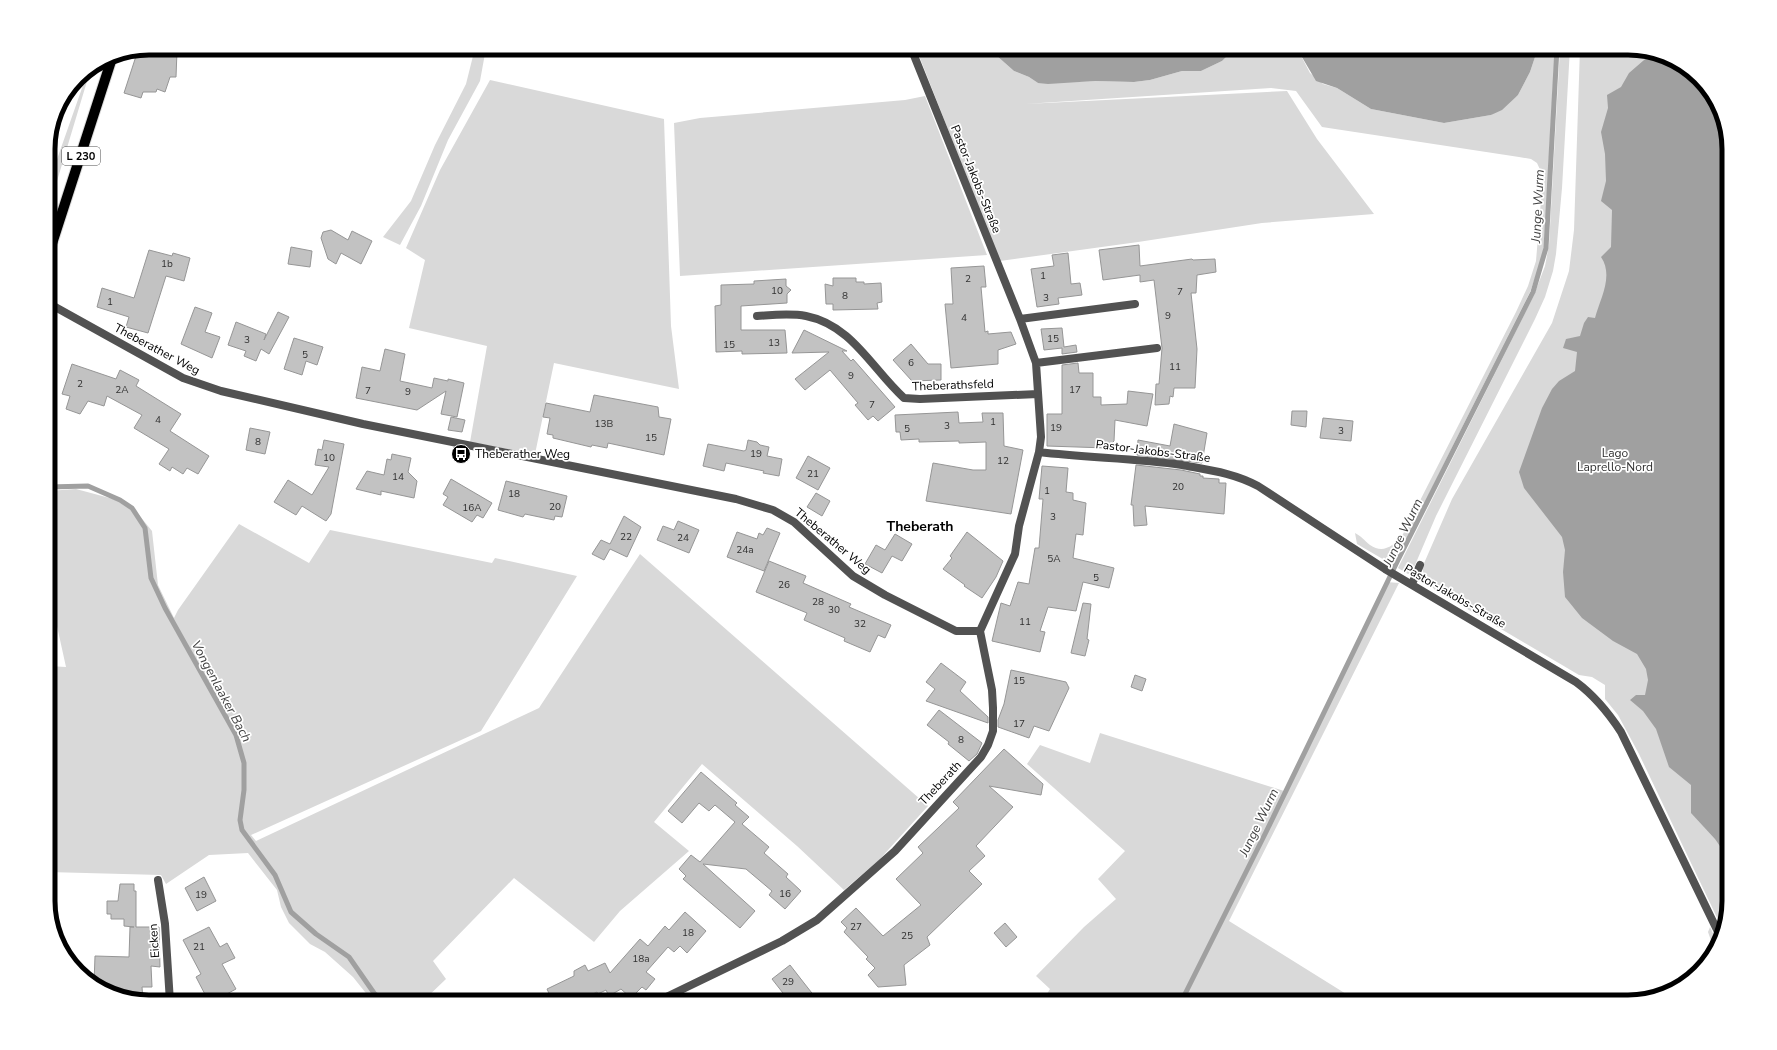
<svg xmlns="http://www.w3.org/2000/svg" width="1777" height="1050" font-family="'Nunito Sans',sans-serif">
	<rect width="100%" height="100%" fill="#fff"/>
	<path fill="#d9d9d9" d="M475,48h11l-6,33 -32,59 -27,66 -21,39 -17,-8 28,-36 24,-56 31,-61z
		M916,48h72l26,23 15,6 9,6 57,-2 39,1 16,-2 32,-9h19l21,-10 9,-9 16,-2 26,2 16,-4 10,4 11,21 13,11 14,4 34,21 73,14 47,-8 27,-20 12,-23 5,-15 -1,-9h21l-11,199 -4,17 -10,28 -137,273 -36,-21 -2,-11c6,3 9,7 15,12 13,9 23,1 32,-9l114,-224 12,-26 8,-25 7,-85 -6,-13 -6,-4 -12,-2 -197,-30 -26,-36 -25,-3 -246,16 262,-13 30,48 57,75 -112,9 -124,19 -138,19z
		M1560,48h10l-8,140 -6,66 -3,17 -8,26 -10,22 -99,197 -24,56 -4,2 -10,-6 136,-273 11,-29 4,-21z
		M1580,48h48l50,13 37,37 14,45v758l-7,27 -83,-174 -21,-39 -13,-16v-14l-13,-8 -13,-2 -144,-85 -9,-10 -4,-12 30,-69 100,-176 17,-52 5,-41z
		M91,68l-43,143v-26l40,-114z
		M490,80l174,39 7,207 8,63 -125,-26 -19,91 -65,-12 17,-96 -78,-18 16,-68 -19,-12 34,-78z
		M925,96l62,159 -307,21 -6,-153 26,-5 205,-18z
		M76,489l41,11 18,10 17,21 6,54 16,33 4,-8 61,-86 70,39 21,-33 162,33 3,-5 82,18 -96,155 -230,104 5,6 283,-133 101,-154 288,252 -49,54 -35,30 -47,-44 -95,-82 -48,58 35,29 -69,60 -26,31 -80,-64 -81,83 13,18 -24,23h-49l-20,-25 -28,-25 -15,-8 -21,-21 -8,-16 -4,-17 -29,-37 -39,2 -43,29 -5,-9 -113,-3v-206l18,1 -13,-59 -5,-1v-116z
		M1387,582l12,1 -170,338 130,81h-317l8,-13 -14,-13 48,-49 32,-28 -18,-20 27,-28 -98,-87 13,-19 50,18 10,-30 184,58z
		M1710,927l8,17 -3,8 -7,-20z"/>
	<path fill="#a0a0a0" d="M988,48h546l1,9 -5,15 -12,23 -16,15 -11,5 -47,8 -73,-14 -34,-21 -21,-7 -17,-29 -10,-4 -16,4 -26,-2 -16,2 -9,9 -21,10h-19l-32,9 -16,2 -39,-1 -47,3 -10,-1 -9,-6 -15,-6z
		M1651,54l27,7 37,37 14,45v716l-14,-20 -24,-26v-28l-22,-18 -13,-38 -13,-18 -13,-11 6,-5h9l3,-15 -2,-11 -9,-15 -24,-13 -31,-23 -17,-21 -2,-25 2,-22 -3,-13 -38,-49 -5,-16 23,-64 10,-19 7,-8 16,-10 2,-19 -14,-4 3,-9 14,-3 4,-13 4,-6 7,1c5,-19 19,-42 6,-61l10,-10 1,-37 -11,-9 5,-20 -1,-27 -4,-22 7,-24 -1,-13 14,-8 8,-14z"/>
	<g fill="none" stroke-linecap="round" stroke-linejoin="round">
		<path stroke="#a0a0a0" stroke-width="5" d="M48,487l40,-1 32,14 12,8 13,20 6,50 14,30 71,127 8,28v27l-4,30 2,10 33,45 16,37 25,22 33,23 25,36 10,9
			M1181,1002l85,-170 132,-272 135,-268 13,-44 11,-200"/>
	</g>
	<path fill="#c2c2c2" stroke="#969696" d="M144,49l15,5 2,-3h16l-1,26h-6l-5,15 -8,-3 -1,3h-13l-2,6 -17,-5 14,-43z
		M331,230l17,10 4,-9 20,10 -11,23 -20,-11 -5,11 -8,-5 -7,-21 2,-6z
		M1139,245l1,21 52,-7 1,1 22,-1 1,13 -19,3 -1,18h-5l6,56 -2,39h-21l-1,9 -3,-1 -1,8 -14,1 1,-21h3l3,-36 -8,-68 -14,2v-7l-37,5 -4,-30z
		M291,247l21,4 -2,16 -22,-3z
		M149,250l23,6 1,-3 17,5 -6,23 -18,-5 -18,57 -22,-6 3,-10 -32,-10 5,-19 32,10z
		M1068,253l3,31 9,-1 2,12 -24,3 1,6 -22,3 -6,-38 23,-3 -2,-11z
		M984,266l2,21h-5l4,45 3,-1v3l23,-2 5,12 -18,6v14l-47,4 -6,-64h8l-2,-36z
		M833,278h23v4h8v2l17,-1 1,19 -5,1 1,6 -45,1v-6h-7l-1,-20 8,2z
		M786,279v7l5,4 -4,4v9l-46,3v24h44l2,23 -45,1v-3l-26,1 -1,-46 6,-1v-20l33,-1v-3z
		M195,307l17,6 -7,19 15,5 -8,21 -31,-14z
		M278,312l11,5 -20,37 -8,-5 -5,12 -12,-5 2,-5 -18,-6 8,-23 30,12 -2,6z
		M1062,328l2,19 12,-2 1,7 -15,2v-6l-18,2 -3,-21z
		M804,330l43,21h-5l9,10 2,-2 42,48 -17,14 -5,-5 -5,4 -13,-15 3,-2 -28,-33 -25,20 -10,-11 34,-27 -37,1z
		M294,338l29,9 -6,18 -11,-4 -4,14 -18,-6z
		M911,344l17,20h13v16l-29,1 -19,-21z
		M385,349l20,5 -5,27 32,7 2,-10 14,3v-2l16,4 -7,34 -16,-3 5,-23 -29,19 -61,-12 6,-31 18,4z
		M1078,363l1,10h14v24h8v8l26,-1 1,-13 25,3 -6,32 -32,-6 -1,21 -7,7 -60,-2v-32h15v-49z
		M72,364l44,15 4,-9 19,10 -3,6 45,28 -11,17 39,25 -11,18 -11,-6 -4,6 -11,-7 -2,4 -11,-7 10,-15 -35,-21 8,-13 -35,-19 -3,10 -16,-5 -8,13 -14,-5 4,-13 -8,-2z
		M594,395l64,12 1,10 12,2 -7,36 -56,-12 -1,5 -15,-3 -1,2 -38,-9v-3l-6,-1 3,-16 -7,-1 3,-14 44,9z
		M1292,411h15l-1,16 -15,-2z
		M958,412l1,11 24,-1 -1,-9h21l1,33 19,4 -12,64 -85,-13 7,-38 40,7h13v-28l-27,1v-2l-40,1v-3l-18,1 -1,-8h-4l-1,-17z
		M451,417l14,3 -3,12 -14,-2z
		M1323,418l30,3 -2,20 -31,-3z
		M1174,424l33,9 -5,30 -65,-8 1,-15 32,6z
		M250,428l20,4 -5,22 -19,-4z
		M324,440l20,4 -13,70 -5,7 -24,-15 -6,9 -22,-13 14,-22 24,15 17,-28 -14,-2 3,-16 4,1z
		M748,440l9,2 3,3 9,2 -2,9 15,3 -3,17 -16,-3 1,-2 -38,-8 -2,8 -21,-5 5,-22 36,7 2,-1z
		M392,454l19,4 -3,14 9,9 -3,17 -33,-7v4l-25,-6 11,-18 17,4 3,-16 4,1z
		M808,456l22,12 -12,22 -22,-12z
		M1136,465l45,5 19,4v2h3v2l16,1v4h7l-2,31 -79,-8 2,19 -13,1 -1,-21h-2z
		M1042,466l26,2 -2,24 7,1v7l13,3 -3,32 -7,-1 -3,24 41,10 -5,20 -26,-6 -7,29 -28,-4 -8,24 5,1 -5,20 -48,-11 9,-38 9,3 8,-24 11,2 6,-36h4l4,-49h-4z
		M451,479l41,24 -9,15 -6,-3 -5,7 -29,-17 5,-8 -5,-3z
		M506,481l61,15 -5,21 -7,-1 -1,4 -29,-6 -2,3 -25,-7z
		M816,493l14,8 -8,15 -15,-9z
		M624,516l17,11 -14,30 -17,-8 -6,11 -12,-6 9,-14 9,4z
		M678,521l21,9 -10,23 -32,-13 6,-14 11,4z
		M767,528l13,5 -16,38 -37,-14 10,-25 20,7 2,-6 4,2z
		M967,532l36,29 -7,16 -14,21 -18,-12 1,-1 -22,-16 9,-11 -2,-2z
		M895,534l17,10 -10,17 -10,-5 -10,17 -17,-9 11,-19 9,5z
		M769,561l37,15 -3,7 48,21 -2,3 42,18 -6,13 -7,-3 -8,17 -26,-11 1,-3 -41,-18 3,-7 -51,-21z
		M1083,603l8,1 -4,35 2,1 -4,16 -14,-3z
		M941,663l25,19 -6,9 28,26v6l-62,-22 9,-12 -9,-7z
		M1011,670l55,12 3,6 -20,43 -15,-5 -5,12 -31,-11v-7l6,-16z
		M1135,675l11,4 -4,12 -11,-4z
		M939,710l43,33 -5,11 -8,7 -21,-17 1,-2 -22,-17z
		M1004,749l39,35 -2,11 -52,-9 24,21 -37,39 9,10 -16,15 13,13 -55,53 3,8 -26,20 2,20 -28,2 -10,-12 7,-7 -9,-9 2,-2 -24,-25 3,-4 -6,-6 15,-14 27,28 38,-31 -25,-26 27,-26 -5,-6 41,-39 -6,-6z
		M701,772l36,31 -2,2 14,12 -7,7 27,23 -5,6 24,21 -2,3 15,14 -16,18 -16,-14 3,-4 -26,-22 -43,-5 52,47 -15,17 -57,-49 3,-3 -7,-7 12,-14 9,7 35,-40 -20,-17 -6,6 -10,-8 -17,20 -14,-12z
		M204,877l12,24 -19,10 -12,-23z
		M120,884h14v7h2v36h23l1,40 -9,-1 1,21h-10l1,13 -44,-11 -5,-5 1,-28 34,1 1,-30h4l-10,-1v-7h-13v-5h-4v-13h11z
		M685,912l21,19 -19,22 -7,-7 -6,6 -6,-5 -22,25 9,7 -9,11 -4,-3 -11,11 -10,-9 -12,7 -3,-6 -8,4 -1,-2 -20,10h-24l-6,-13 27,-13v-5l11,-6 3,6 17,-8 5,10 30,-34 8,7 17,-20 4,4z
		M1005,923l12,14 -11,10 -12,-14z
		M209,927l11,20 7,-4 8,15 -13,6 14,25 -24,13h-3l-13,-25 5,-3 -18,-34z
		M790,965l14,18 15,19h-29l-18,-23z"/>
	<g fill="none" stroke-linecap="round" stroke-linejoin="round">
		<defs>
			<path id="primary" d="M48,256l65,-201"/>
		</defs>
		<use href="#primary" stroke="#dbdbdb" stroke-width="12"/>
		<path stroke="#525252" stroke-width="8" d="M911,48l109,271 16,44 5,74 -2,15c48,6 96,6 143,13 27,5 52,8 76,21l127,83 191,113c19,14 32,30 45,50l99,204
			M48,303l135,75 38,13 142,33 373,75 37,11 21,12 59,54 32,19 71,36h24
			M757,316c16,-1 33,-3 49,0 46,9 66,53 98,82l16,1 118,-5
			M1020,319l115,-15
			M1036,363l121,-15
			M1412,584l8,-19
			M158,880l7,44 5,78
			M656,1002l126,-61 35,-21 78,-69 86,-94 7,-12 5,-14v-23l-1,-18 -12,-59 35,-77 4,-28 20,-74"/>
		<use href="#primary" stroke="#000" stroke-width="10"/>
	</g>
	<defs>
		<symbol id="bus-disc" viewBox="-11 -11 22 22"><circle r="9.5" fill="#000" stroke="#fff"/><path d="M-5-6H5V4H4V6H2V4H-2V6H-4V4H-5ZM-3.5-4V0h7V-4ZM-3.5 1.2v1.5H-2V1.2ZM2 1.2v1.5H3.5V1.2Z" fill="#fff"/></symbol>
	</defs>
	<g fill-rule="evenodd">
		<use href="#bus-disc" x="450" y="443" width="22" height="22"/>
	</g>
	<g text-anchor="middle" stroke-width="3.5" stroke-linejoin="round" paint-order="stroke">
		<g font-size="10" fill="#303030">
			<text x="167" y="267">1b</text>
			<text x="1043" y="279">1</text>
			<text x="968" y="282">2</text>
			<text x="777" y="294">10</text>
			<text x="1180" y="295">7</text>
			<text x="845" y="299">8</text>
			<text x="1046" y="301">3</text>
			<text x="110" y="305">1</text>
			<text x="1168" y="319">9</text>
			<text x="964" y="321">4</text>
			<text x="1053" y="342">15</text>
			<text x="247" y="343">3</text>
			<text x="774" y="346">13</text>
			<text x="729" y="348">15</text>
			<text x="305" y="358">5</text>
			<text x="911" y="366">6</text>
			<text x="1175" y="370">11</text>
			<text x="851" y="379">9</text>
			<text x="80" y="387">2</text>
			<text x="122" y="393">2A</text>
			<text x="1075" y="393">17</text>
			<text x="368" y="394">7</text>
			<text x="408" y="395">9</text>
			<text x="872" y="408">7</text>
			<text x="158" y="423">4</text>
			<text x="993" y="425">1</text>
			<text x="604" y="427">13B</text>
			<text x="947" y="429">3</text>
			<text x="1056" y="431">19</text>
			<text x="907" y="432">5</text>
			<text x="1341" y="434">3</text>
			<text x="651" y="441">15</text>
			<text x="258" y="445">8</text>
			<text x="756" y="457">19</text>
			<text x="329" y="461">10</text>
			<text x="1003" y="464">12</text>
			<text x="813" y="477">21</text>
			<text x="398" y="480">14</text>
			<text x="1178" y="490">20</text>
			<text x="1047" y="494">1</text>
			<text x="514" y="497">18</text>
			<text x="555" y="510">20</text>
			<text x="472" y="511">16A</text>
			<text x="1053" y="520">3</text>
			<text x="626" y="540">22</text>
			<text x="683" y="541">24</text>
			<text x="745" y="553">24a</text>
			<text x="1054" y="562">5A</text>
			<text x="1096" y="581">5</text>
			<text x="784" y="588">26</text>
			<text x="818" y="605">28</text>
			<text x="834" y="613">30</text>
			<text x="1025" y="625">11</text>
			<text x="860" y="627">32</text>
			<text x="1019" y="684">15</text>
			<text x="1019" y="727">17</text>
			<text x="961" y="743">8</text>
			<text x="785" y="897">16</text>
			<text x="201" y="898">19</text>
			<text x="856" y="930">27</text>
			<text x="688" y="936">18</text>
			<text x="907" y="939">25</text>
			<text x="199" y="950">21</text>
			<text x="641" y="962">18a</text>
			<text x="788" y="985">29</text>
		</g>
		<rect fill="#fff" stroke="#4c4c4c" stroke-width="1" x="62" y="147" width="38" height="18" rx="3"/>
		<g font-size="11" font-weight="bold" fill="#000">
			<text x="81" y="160">L 230</text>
		</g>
		<g font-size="12" fill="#000" stroke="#fff">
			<text transform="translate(976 179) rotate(68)" y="4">Pastor-Jakobs-Straße</text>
			<text transform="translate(157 349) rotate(28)" y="4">Theberather Weg</text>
			<text transform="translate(953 385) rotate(-2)" y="4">Theberathsfeld</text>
			<text transform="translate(1153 451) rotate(7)" y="4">Pastor-Jakobs-Straße</text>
			<text transform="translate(833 541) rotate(40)" y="4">Theberather Weg</text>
			<text transform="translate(1455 596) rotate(30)" y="4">Pastor-Jakobs-Straße</text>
			<text transform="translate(940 783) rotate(-47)" y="4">Theberath</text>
			<text transform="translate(154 941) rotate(-94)" y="4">Eicken</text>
		</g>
		<g font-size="12" fill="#303030" stroke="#fff">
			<text x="1615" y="457">Lago<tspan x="1615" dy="14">Laprello-Nord</tspan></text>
		</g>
		<g font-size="12" fill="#000" stroke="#fff" text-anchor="start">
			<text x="475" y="458">Theberather Weg</text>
		</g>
		<g font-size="13" font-style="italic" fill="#414141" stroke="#fff">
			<text transform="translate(1537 206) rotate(-87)" y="5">Junge Wurm</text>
			<text transform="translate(1402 532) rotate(-64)" y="5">Junge Wurm</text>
			<text transform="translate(222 691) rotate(62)" y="5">Vongenlaaker Bach</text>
			<text transform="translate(1258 822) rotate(-64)" y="5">Junge Wurm</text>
		</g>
		<g font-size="14" font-weight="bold" fill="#000" stroke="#fff">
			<text x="920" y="531">Theberath</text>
		</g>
	</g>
	<path d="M0 0H1777V1050H0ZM149 55H1628A94 94 0 0 1 1722 149V901A94 94 0 0 1 1628 995H149A94 94 0 0 1 55 901V149A94 94 0 0 1 149 55Z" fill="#fff" fill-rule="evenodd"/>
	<path fill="none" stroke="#000" stroke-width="5" d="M149 55H1628A94 94 0 0 1 1722 149V901A94 94 0 0 1 1628 995H149A94 94 0 0 1 55 901V149A94 94 0 0 1 149 55Z"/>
</svg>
